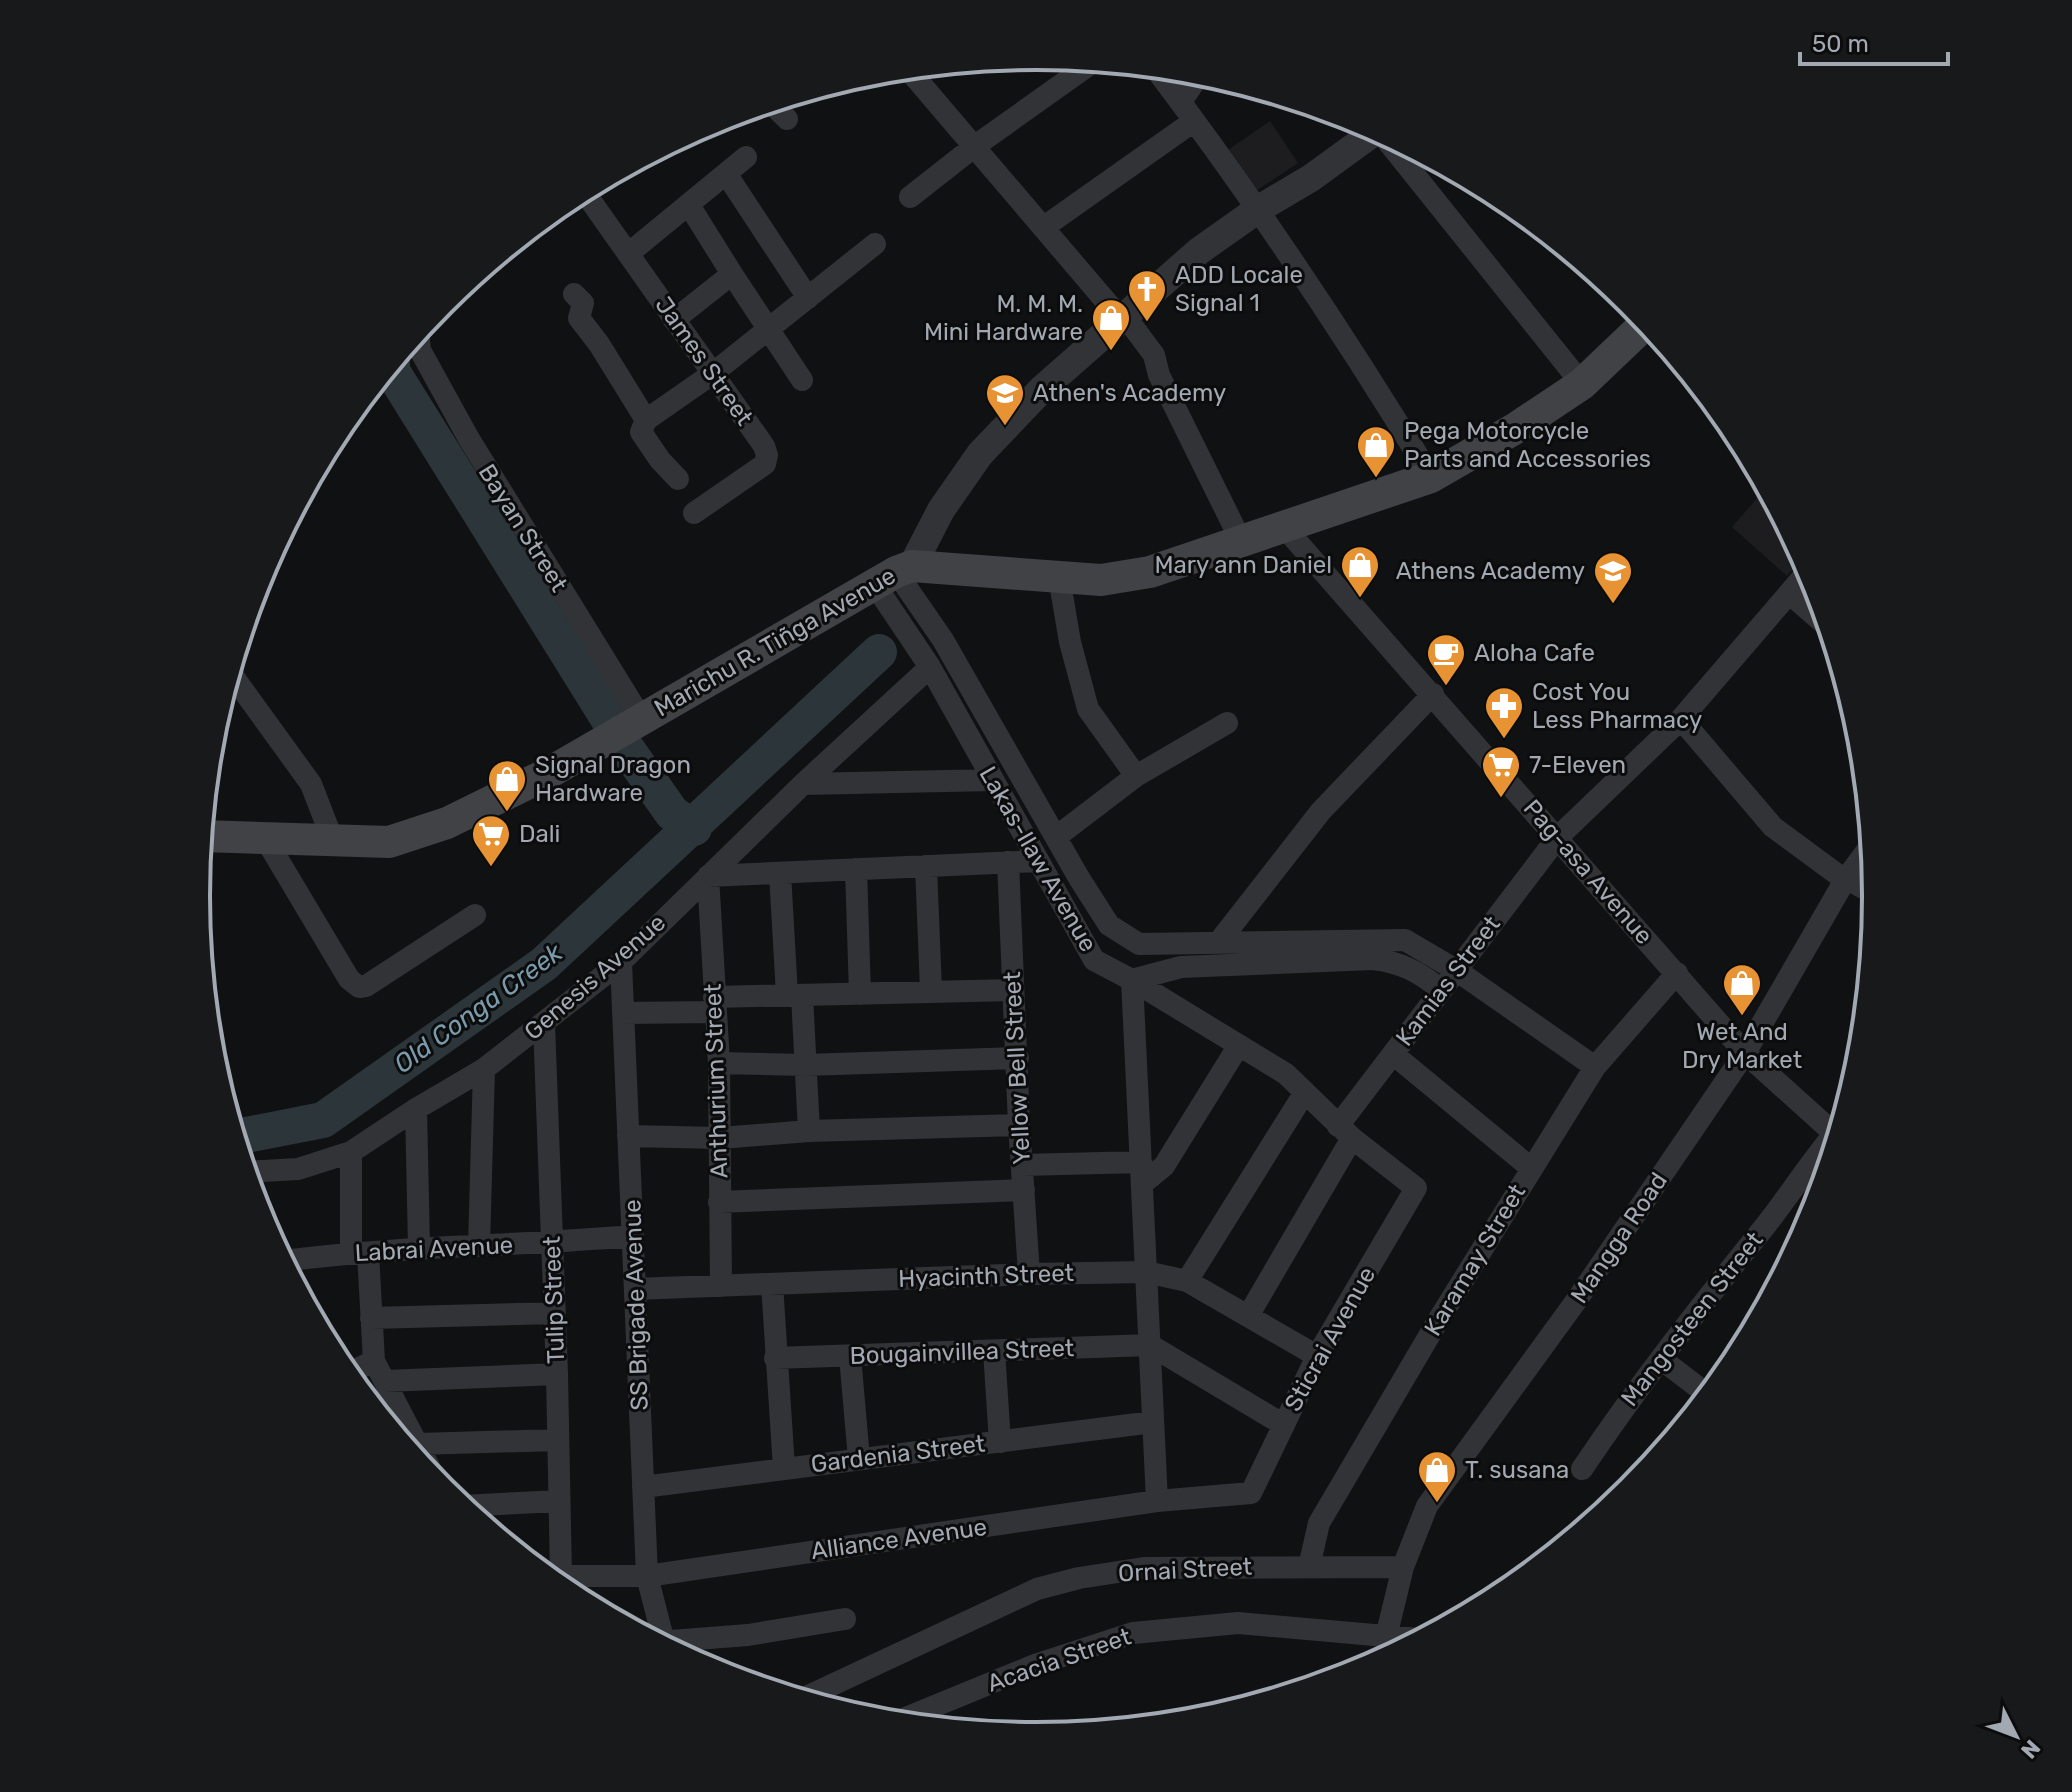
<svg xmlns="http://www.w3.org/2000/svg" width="2072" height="1792" font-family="Rubik,sans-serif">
	<rect width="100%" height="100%" fill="#101112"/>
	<path fill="#1d1d1f" d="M1270,121l28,42 -42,28 -28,-41z
		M1766,488l37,70 -16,18 -55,-49z"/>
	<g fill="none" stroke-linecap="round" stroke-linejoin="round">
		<path stroke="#2b353a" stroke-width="6" d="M1112,1729l13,-6 96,-14 119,-32"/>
		<path stroke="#2b353a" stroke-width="36" d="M392,363v8l219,352
			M622,742l50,71 22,15
			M236,1137l87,-17 221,-156 335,-312"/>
		<path stroke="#323337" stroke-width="18" d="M1845,880l31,17"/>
		<path stroke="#323337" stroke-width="22" d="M1155,68c99,131 191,269 276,409
			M908,69l213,250
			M1181,102l20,-30
			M771,103l16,16
			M1381,133l201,251
			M727,175l81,123
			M583,190l181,256 3,9 -2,9 -71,49
			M910,197l65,-51 118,-84
			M689,205l43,69
			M1044,227l150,-106
			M628,254l118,-97
			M574,294l9,9 -4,15 20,26 47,76
			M1125,316l29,39 5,20 83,168
			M674,320l58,-46 70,106
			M418,332l2,18 49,89 172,279
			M678,479l-18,-19 -19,-28 5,-12 66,-46 163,-130
			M1285,528l460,525 92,83
			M896,572l47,68 136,238 30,47 30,19 266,-4 51,30 139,97
			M1059,577l11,65 18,67 48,67
			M1790,594l38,33
			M230,672l81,112 22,57
			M1681,719l92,108 72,53
			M803,784l190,-4
			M1056,837l80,-61 91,-53
			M265,838l84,141 10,8 7,-1 109,-71
			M1008,862l11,263 10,149
			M926,866l5,125
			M856,869l4,125
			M780,873l7,122
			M1218,943l103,-132 112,-117
			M621,962l26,614 18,70
			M1132,980l25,521
			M1132,980l49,-13 192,-8c27,3 47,13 68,31
			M802,995l7,136
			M714,997l299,-7
			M623,1013l92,-1
			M544,1024l13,350 4,202
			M1393,1054l138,114
			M719,1063l86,2 213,-7
			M416,1109l3,138
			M1338,1126l220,-289 123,-118 128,-149
			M628,1136l92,2 89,-7 210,-6
			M1022,1165l119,-3
			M246,1172l52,-3 53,-17 65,-43 68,-40 137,-107 182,-178 127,-117
			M1142,1184l22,-18 75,-121
			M719,1202l305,-12
			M479,1246l5,-177
			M351,1252v-100
			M368,1253l6,108 65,125
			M283,1261c116,-15 233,-15 350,-25
			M1187,1281l118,-189
			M772,1284l12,184
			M721,1286l-2,-223 -11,-187 330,-15
			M635,1289l394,-15 117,-2 41,9 130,75
			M1248,1316l104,-178
			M371,1318l184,-5
			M994,1351l6,91
			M850,1356l9,103
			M775,1358l375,-13 134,80
			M1661,1359l47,36
			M347,1374l27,-13
			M385,1381l172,-7
			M417,1444l140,-4
			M1582,1469c57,-85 120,-165 184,-244 25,-32 47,-67 74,-98
			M643,1487l510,-65
			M461,1506l98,-5
			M1309,1567l10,-44 120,-204 156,-252 82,-94
			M547,1576h100l510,-75 94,-8 66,-137 99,-168 -64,-50 -66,-64 -154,-94 -38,-20 -164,-293 -55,-82
			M1386,1637l17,-70 24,-61 149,-205 169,-248 100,-173 26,-35
			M658,1642l90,-7 97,-16
			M802,1699l235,-110 42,-11 65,-10 259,-1
			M896,1722l139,-57 98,-32 105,-10 181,16"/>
		<path stroke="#323337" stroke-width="28" d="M912,566l29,-56 39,-56 63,-66 156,-137 58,-41 54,-32 66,-48"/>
		<path stroke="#404246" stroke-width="32" d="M202,836l187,6 58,-19 100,-49 349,-202 16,-6 189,14 49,-8 281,-95 85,-49 66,-44 65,-62"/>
	</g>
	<defs>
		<symbol id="church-pin" viewBox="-11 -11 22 30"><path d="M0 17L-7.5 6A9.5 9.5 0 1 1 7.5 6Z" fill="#e79333" stroke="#0c0c0d"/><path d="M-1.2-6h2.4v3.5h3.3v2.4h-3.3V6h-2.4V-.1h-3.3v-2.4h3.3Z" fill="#fff"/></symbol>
		<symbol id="shop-pin" viewBox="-11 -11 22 30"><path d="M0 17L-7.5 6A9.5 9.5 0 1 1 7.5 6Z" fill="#e79333" stroke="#0c0c0d"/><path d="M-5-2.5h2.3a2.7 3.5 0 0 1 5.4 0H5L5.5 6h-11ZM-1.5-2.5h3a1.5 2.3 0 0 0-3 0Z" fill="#fff"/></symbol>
		<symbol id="school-pin" viewBox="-11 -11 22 30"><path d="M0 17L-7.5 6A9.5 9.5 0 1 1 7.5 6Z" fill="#e79333" stroke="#0c0c0d"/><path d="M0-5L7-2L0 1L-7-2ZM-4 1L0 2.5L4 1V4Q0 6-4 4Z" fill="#fff"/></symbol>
		<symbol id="cafe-pin" viewBox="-11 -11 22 30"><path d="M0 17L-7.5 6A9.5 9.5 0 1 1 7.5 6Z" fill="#e79333" stroke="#0c0c0d"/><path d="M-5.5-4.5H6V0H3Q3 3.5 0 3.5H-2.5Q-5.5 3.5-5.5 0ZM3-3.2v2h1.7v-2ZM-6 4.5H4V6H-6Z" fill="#fff"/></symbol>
		<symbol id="pharmacy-pin" viewBox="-11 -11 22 30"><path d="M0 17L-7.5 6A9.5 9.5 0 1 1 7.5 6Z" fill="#e79333" stroke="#0c0c0d"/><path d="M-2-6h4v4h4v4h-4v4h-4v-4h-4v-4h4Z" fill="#fff"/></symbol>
		<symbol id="supermarket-pin" viewBox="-11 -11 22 30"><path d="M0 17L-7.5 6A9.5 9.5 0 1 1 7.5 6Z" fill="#e79333" stroke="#0c0c0d"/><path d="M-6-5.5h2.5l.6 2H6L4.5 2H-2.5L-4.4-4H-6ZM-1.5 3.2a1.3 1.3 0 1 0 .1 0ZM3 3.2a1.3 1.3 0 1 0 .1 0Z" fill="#fff"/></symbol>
	</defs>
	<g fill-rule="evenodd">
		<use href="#church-pin" x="1125" y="267" width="44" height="60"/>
		<use href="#shop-pin" x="1089" y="296" width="44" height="60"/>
		<use href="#school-pin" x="983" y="371" width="44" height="60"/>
		<use href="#shop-pin" x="1354" y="423" width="44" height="60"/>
		<use href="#shop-pin" x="1338" y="543" width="44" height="60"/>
		<use href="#school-pin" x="1591" y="549" width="44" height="60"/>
		<use href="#cafe-pin" x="1424" y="631" width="44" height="60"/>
		<use href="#pharmacy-pin" x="1482" y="684" width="44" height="60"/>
		<use href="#supermarket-pin" x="1479" y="743" width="44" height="60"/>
		<use href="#shop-pin" x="485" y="757" width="44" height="60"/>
		<use href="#supermarket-pin" x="469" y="812" width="44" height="60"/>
		<use href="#shop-pin" x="1720" y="961" width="44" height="60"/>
		<use href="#shop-pin" x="1415" y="1448" width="44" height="60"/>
	</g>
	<g text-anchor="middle" stroke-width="6" stroke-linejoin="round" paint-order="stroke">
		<g font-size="24" fill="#a2a9b2" stroke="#0c0c0d" text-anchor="start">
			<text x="1175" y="283">ADD Locale<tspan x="1175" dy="28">Signal 1</tspan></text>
			<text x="1083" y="312" text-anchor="end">M. M. M.<tspan x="1083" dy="28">Mini Hardware</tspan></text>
			<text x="1033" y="401">Athen's Academy</text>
			<text x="1404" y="439">Pega Motorcycle<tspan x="1404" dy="28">Parts and Accessories</tspan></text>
			<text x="1332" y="573" text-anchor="end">Mary ann Daniel</text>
			<text x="1585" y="579" text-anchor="end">Athens Academy</text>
			<text x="1474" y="661">Aloha Cafe</text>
			<text x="1532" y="700">Cost You<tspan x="1532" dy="28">Less Pharmacy</tspan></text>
			<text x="535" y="773">Signal Dragon<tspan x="535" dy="28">Hardware</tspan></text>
			<text x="1529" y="773">7-Eleven</text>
			<text x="519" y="842">Dali</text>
			<text x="1742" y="1040" text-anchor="middle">Wet And<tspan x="1742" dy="28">Dry Market</tspan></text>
			<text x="1465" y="1478">T. susana</text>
		</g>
		<g font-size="24" fill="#a2a9b2" stroke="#0c0c0d">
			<text transform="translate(704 361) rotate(55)" y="8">James Street</text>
			<text transform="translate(523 528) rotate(58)" y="8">Bayan Street</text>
			<text transform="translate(775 642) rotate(-30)" y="8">Marichu R. Tiñga Avenue</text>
			<text transform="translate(1038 859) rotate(60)" y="8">Lakas-Ilaw Avenue</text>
			<text transform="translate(1588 872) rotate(49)" y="8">Pag-asa Avenue</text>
			<text transform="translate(595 977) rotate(-41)" y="8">Genesis Avenue</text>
			<text transform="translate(1448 981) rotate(-53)" y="8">Kamias Street</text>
			<text transform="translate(1017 1068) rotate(-93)" y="8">Yellow Bell Street</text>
			<text transform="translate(716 1081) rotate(-92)" y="8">Anthurium Street</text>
			<text transform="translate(1619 1238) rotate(-56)" y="8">Mangga Road</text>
			<text transform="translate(434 1249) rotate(-3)" y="8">Labrai Avenue</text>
			<text transform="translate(1475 1260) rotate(-59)" y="8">Karamay Street</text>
			<text transform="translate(986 1276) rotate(-2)" y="8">Hyacinth Street</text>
			<text transform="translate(554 1300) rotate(-92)" y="8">Tulip Street</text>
			<text transform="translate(636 1305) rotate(-92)" y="8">SS Brigade Avenue</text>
			<text transform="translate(1692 1319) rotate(-52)" y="8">Mangosteen Street</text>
			<text transform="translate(1330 1339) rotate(-61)" y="8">Sticrai Avenue</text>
			<text transform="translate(962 1352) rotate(-2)" y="8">Bougainvillea Street</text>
			<text transform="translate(898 1454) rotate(-7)" y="8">Gardenia Street</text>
			<text transform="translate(899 1539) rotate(-8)" y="8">Alliance Avenue</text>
			<text transform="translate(1185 1570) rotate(-3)" y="8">Ornai Street</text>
			<text transform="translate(1059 1660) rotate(-19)" y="8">Acacia Street</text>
		</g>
		<g font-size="26" font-style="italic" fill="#7a9bac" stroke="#0c0c0d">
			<text transform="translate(478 1008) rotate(-36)" y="9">Old Conga Creek</text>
		</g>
	</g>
	<path d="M0 0H2072V1792H0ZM210 896a826 826 0 1 1 1652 0a826 826 0 1 1-1652 0Z" fill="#18191a" fill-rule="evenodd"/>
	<path fill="none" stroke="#a2a9b2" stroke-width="4" d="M210 896a826 826 0 1 1 1652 0a826 826 0 1 1-1652 0Z"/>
	<g transform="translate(2016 1736) rotate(132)" stroke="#0c0c0d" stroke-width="6" paint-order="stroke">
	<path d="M0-6L14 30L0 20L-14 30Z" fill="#a2a9b2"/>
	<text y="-12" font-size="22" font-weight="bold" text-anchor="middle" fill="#a2a9b2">N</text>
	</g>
	<path d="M1800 52v12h148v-12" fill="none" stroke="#a2a9b2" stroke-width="4"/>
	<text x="1812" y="52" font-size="24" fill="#a2a9b2" stroke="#0c0c0d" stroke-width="6" paint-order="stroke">50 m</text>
</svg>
